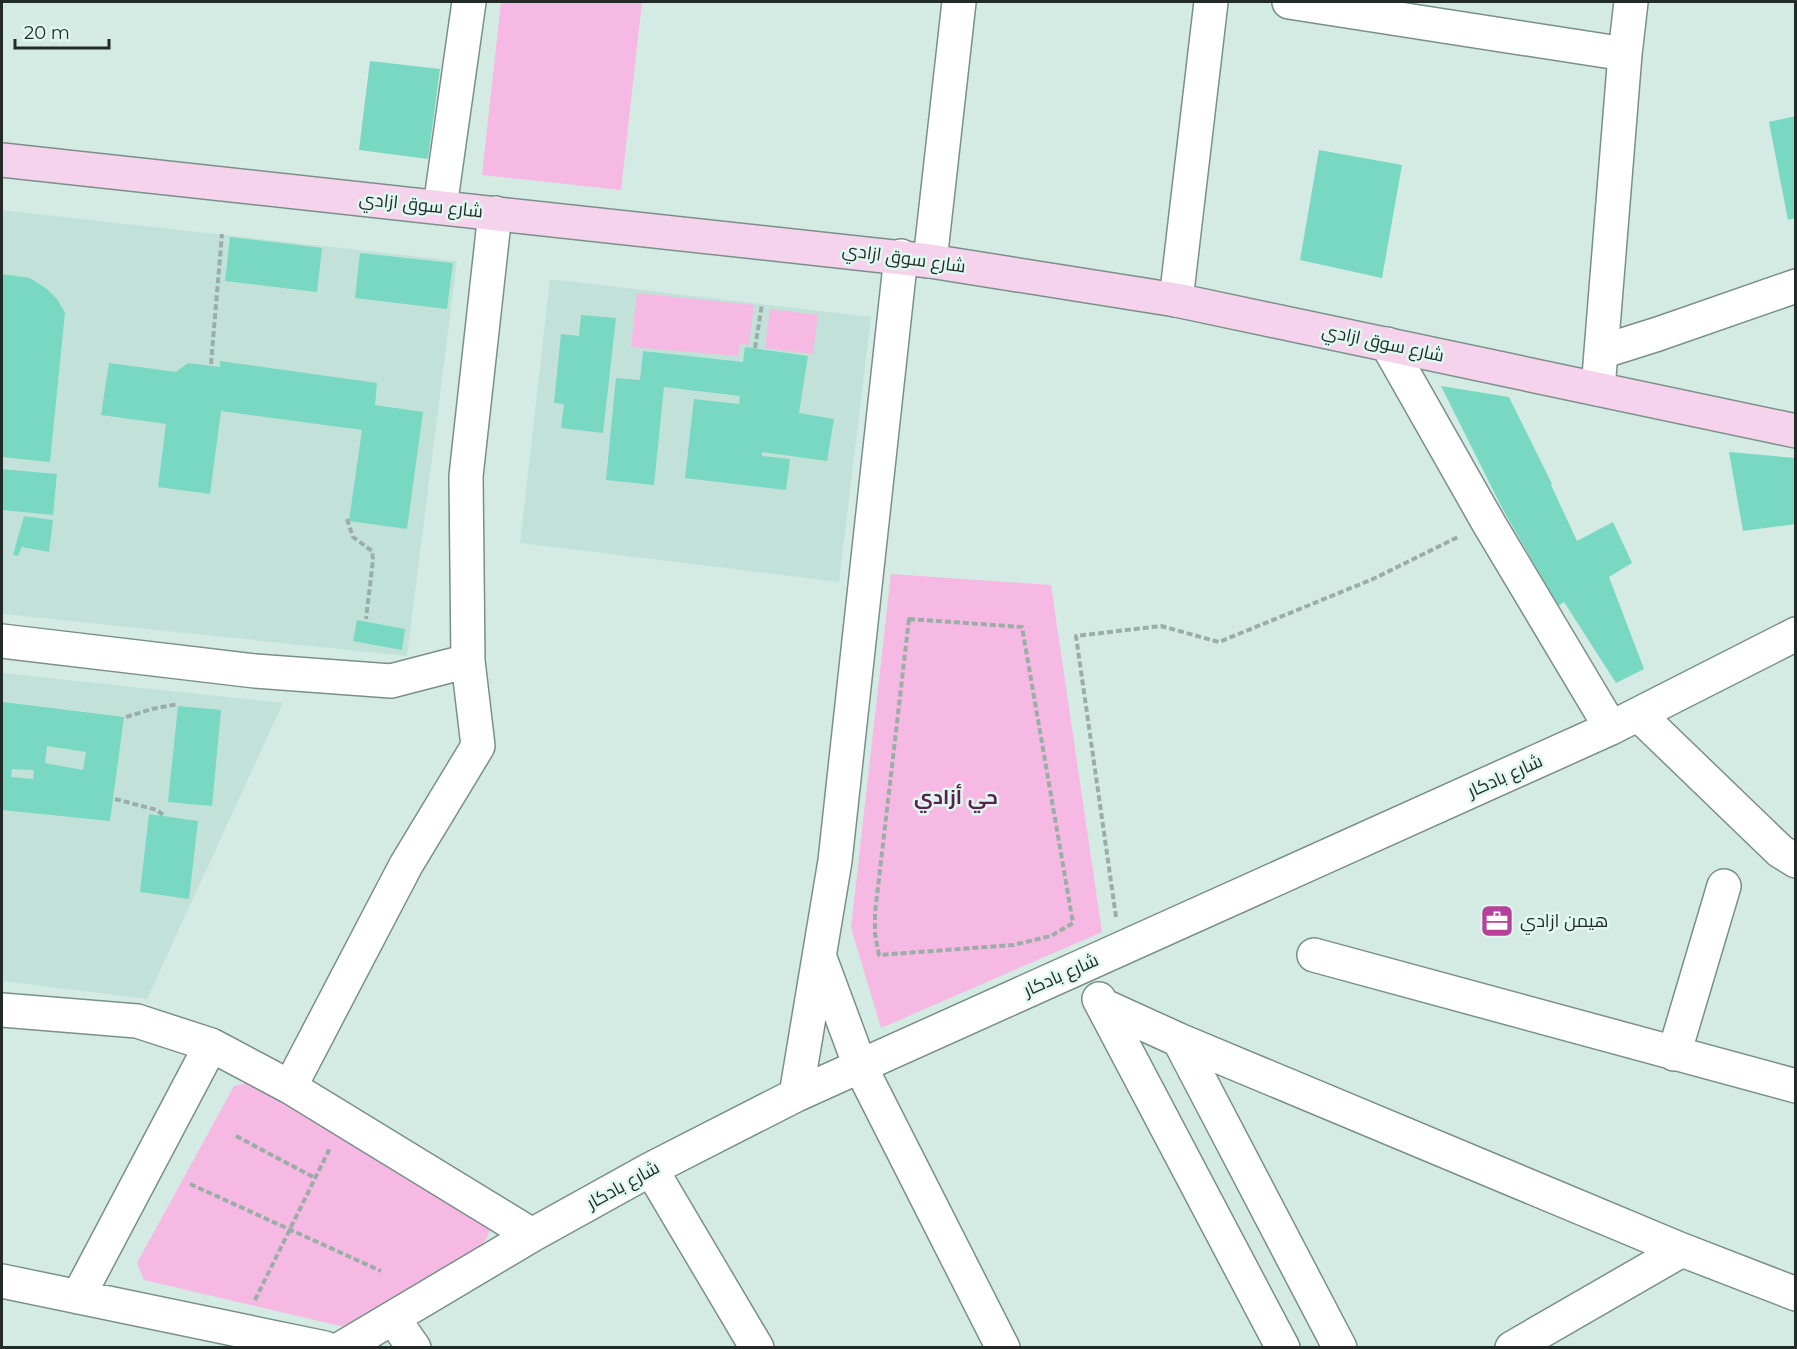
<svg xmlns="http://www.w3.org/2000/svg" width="1797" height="1349" font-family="Montserrat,Cairo,sans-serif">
	<rect width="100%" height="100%" fill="#d4ebe4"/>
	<path fill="#c2e2d9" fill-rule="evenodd" d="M2,210l455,51 -50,395 -405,-42v-104l51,5 4,-41 -55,-5v-12l48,4 15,-148 -7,-13 -11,-11 -17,-11 -28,-4zM24,516l29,4 -4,31 -27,-4 -4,9 -4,-1z
		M550,279l321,38 -32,265 -319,-39z
		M2,673l281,30 -136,296 -145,-18z"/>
	<path fill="#f6b9e3" d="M501,2h141l-21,188 -139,-15z
		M637,293l117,12 -5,40 -9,-1 -2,12 -107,-9z
		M770,309l48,6 -5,39 -48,-6z
		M891,574l160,11 51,347 -221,96 -30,-100z
		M250,1082l242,141 -5,15 -9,10 -125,81 -209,-49 -7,-17 97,-177z"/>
	<path fill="#79d8c1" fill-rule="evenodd" d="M370,61l70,8 -12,90 -69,-9z
		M1796,116v102l-8,2 -19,-98z
		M1319,150l83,15 -20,113 -82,-18z
		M230,237l92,11 -5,44 -92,-11z
		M360,253l93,10 -6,46 -92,-11z
		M2,274l28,4 17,11 11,11 7,13 -15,149 -48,-5v-80l1,-31h-1z
		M581,315l35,3 -13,115 -42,-5 3,-24 -10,-1 7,-69 18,2z
		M745,347l63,9 -9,57 35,6 -7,42 -65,-9v4l28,3 -4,31 -101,-12 9,-79 45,5 1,-8 -76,-9 -10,98 -48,-5 10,-102 24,2 3,-29 100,11z
		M220,361l157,22 -2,22 48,7 -16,117 -58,-8 13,-91 -141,-19 -11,83 -52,-7 8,-63 -65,-9 8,-52 67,9 12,-9 32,4z
		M1441,386l68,11 43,87 -1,1 26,56 36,-19 19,41 -23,14 35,92 -28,14 -52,-81 -6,4 -56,-98z
		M1729,452l67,6v66l-53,7z
		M2,469l55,5 -4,41 -51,-5z
		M24,516l29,4 -4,32 -27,-5 -4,9 -5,-1z
		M357,620l48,9 -3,21 -49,-9z
		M2,702l122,15 -14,104 -108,-11zM47,746l39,6 -3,18 -38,-7zM12,769l22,1 -1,9 -22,-2z
		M178,706l43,4 -9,96 -44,-4z
		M149,814l49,7 -9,78 -49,-7z"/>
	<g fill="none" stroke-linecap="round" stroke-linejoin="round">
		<defs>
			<path id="street" d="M1289,2l336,52
				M440,207l29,-205
				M930,261l29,-259
				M1176,300l35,-298
				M1387,344l101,178 123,206
				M1601,352l57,-18 138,-48
				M1598,389l27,-335 6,-52
				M2,641l253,30 136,10 77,-20
				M1639,715l141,136 16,10
				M1314,955l482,131
				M820,958l40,108 143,282
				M1099,999l184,349
				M1102,1005l77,35 503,210 114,44
				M2,1010l135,11 74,24 79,42 242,148
				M1179,1040l161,308
				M1674,1054l50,-168
				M290,1087l116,-222 72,-119 -10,-85 -2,-185 29,-263
				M796,1095l39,-234 66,-605
				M651,1169l106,179
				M2,1281l323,67
				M78,1297l133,-252
				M393,1318l21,30
				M342,1348l190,-113 119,-66 145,-74 815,-367 185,-94
				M1512,1348l170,-98"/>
			<path id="secondary" d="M2,160l928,101 246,39 620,131"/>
		</defs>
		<use href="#street" stroke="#7a8f89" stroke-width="36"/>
		<use href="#secondary" stroke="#7a8f89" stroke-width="36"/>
		<path stroke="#9bada7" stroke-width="4" stroke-dasharray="6 3" stroke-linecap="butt" d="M755,348l7,-44
			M211,364l11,-130
			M347,519l6,18 19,14 1,9 -7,59
			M909,619l113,8 51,296 -22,13 -38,9 -134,10 -4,-21v-21z
			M126,717l26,-8 26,-5
			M115,799l42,11 6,5
			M1116,917l-40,-281 85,-10 58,16 154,-63 87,-43
			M236,1136l79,42
			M190,1184l191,87
			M255,1300l75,-152"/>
		<use href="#street" stroke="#fff" stroke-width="33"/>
		<use href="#secondary" stroke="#f5d3ec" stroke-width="33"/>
	</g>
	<defs>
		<symbol id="office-square" viewBox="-11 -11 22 22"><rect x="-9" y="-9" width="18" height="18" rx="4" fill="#b5419a" stroke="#e1f8f1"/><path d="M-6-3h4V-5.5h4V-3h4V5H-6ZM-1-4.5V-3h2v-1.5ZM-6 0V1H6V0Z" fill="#fff"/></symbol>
	</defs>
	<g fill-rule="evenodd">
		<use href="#office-square" x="1478" y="902" width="38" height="38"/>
	</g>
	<g text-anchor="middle" stroke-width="5" stroke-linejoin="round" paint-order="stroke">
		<g font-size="18" fill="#232b29" stroke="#e1f8f1">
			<text transform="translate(421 205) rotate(6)" y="6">شارع سوق ازادي</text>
			<text transform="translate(904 258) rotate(8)" y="6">شارع سوق ازادي</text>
			<text transform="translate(1383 343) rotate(12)" y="6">شارع سوق ازادي</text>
			<text transform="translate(1505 776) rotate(-24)" y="6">شارع بادكار</text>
			<text transform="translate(1061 975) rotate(-24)" y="6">شارع بادكار</text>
			<text transform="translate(623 1185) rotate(-29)" y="6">شارع بادكار</text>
		</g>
		<g font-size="18" fill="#232b29" stroke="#e1f8f1" text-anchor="start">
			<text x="1520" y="927">هيمن ازادي</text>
		</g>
		<g font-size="20" font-weight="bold" fill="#59214c" stroke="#e1f8f1">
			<text x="956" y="804">حي أزادي</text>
		</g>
	</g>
	<rect width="1797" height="1349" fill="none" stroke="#232b29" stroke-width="6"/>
	<path d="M15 39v9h94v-9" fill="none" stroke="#232b29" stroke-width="3"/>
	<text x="24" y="39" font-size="18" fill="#232b29" stroke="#e1f8f1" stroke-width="4.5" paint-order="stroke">20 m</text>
</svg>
